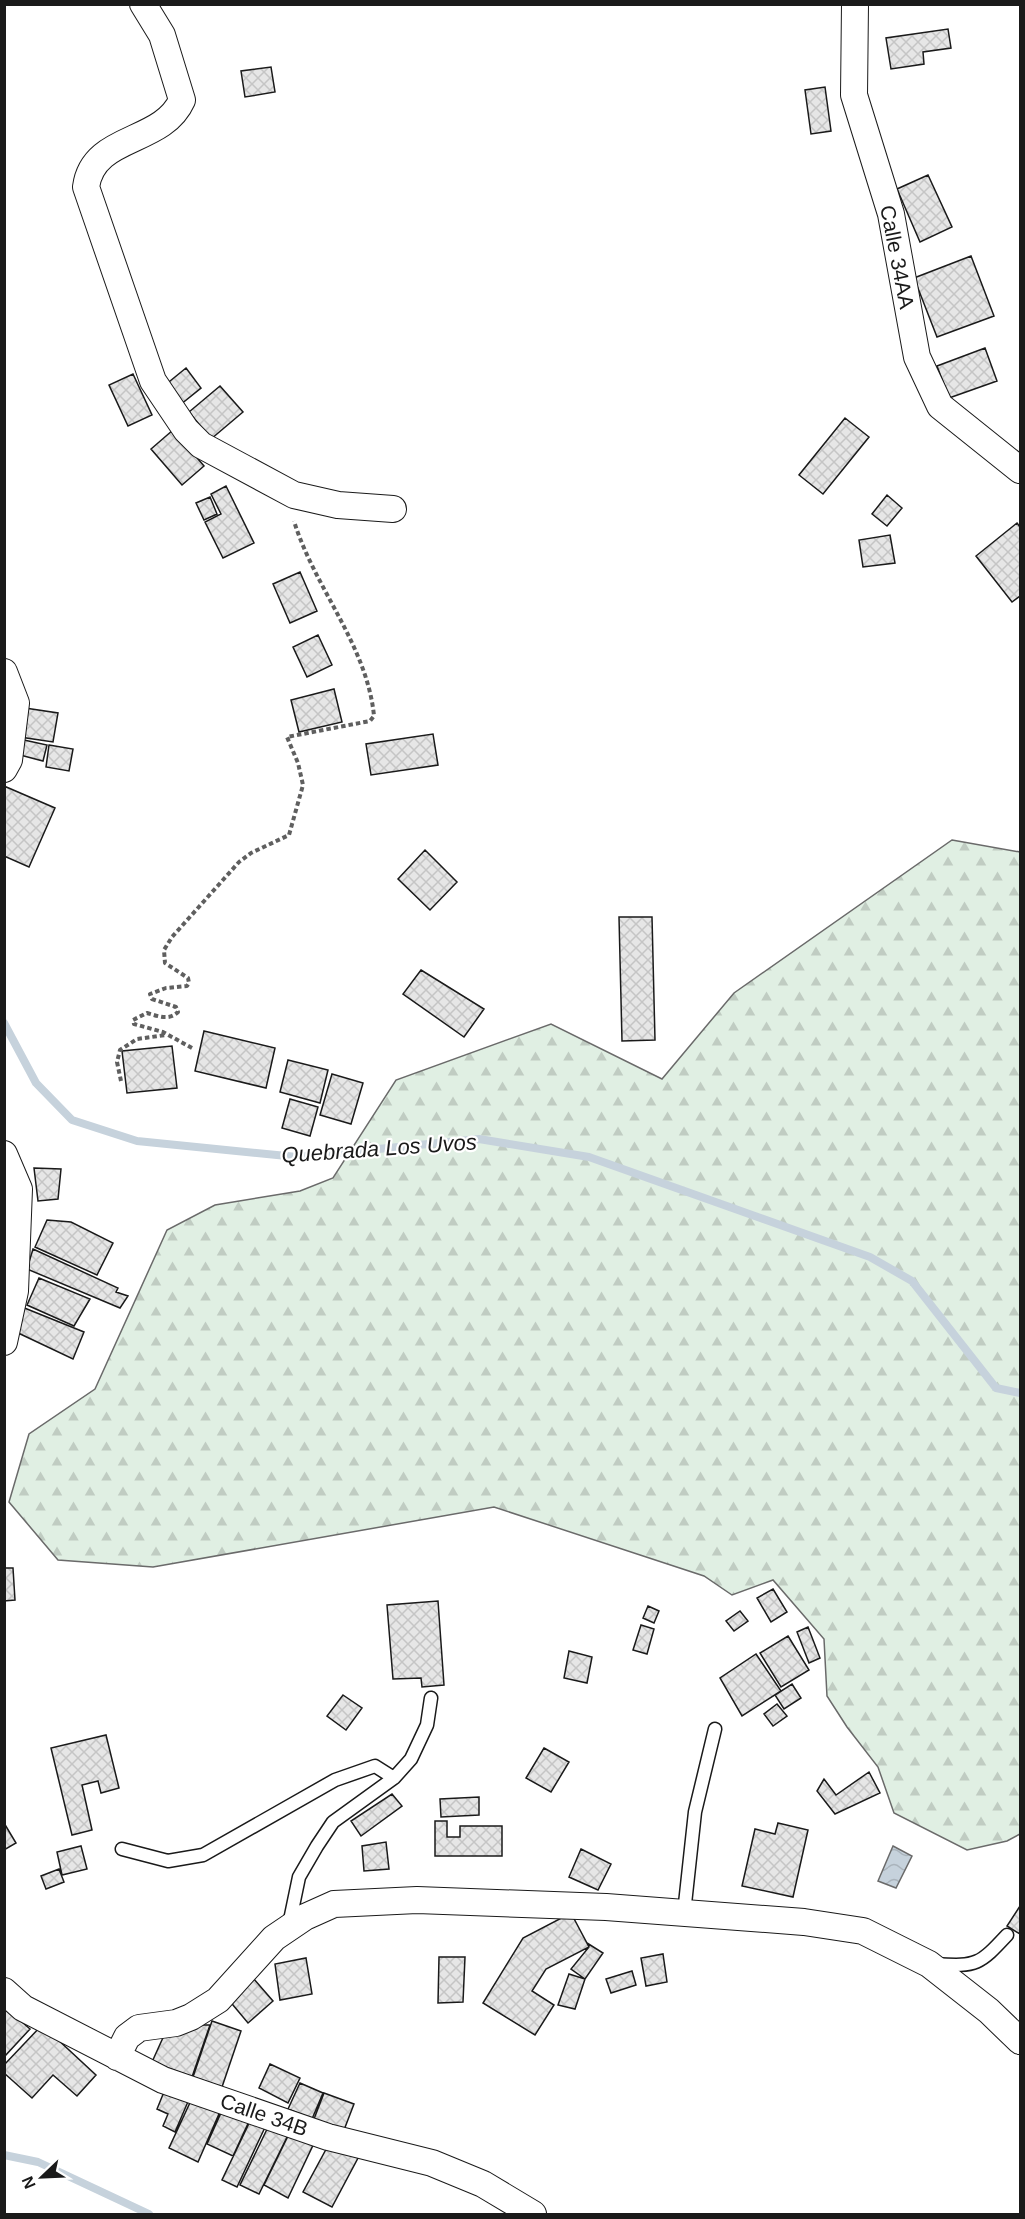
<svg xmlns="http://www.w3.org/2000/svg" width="1025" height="2219" font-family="Helvetica,sans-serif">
	<defs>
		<pattern id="forest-firs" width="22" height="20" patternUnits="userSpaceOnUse" patternTransform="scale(1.5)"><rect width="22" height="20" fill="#e0efe3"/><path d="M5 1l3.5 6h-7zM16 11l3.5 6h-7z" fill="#c0ccc2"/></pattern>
		<pattern id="water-waves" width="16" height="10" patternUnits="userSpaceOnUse" patternTransform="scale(1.5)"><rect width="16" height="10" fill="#c6d2dc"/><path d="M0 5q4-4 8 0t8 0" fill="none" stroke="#aab4bc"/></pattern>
		<pattern id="building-cross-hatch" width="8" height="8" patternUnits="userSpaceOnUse" patternTransform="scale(1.5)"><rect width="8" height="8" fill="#e6e6e6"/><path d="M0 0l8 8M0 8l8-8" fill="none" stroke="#c5c5c5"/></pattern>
	</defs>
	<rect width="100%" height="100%" fill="#fff"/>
	<path fill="url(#forest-firs)" stroke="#6a6a6a" stroke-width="1.5" d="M952,840l68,12v982l-13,7 -40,9 -73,-37 -16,-46 -31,-40 -20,-31 -3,-57 -51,-59 -41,15 -28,-19 -210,-69 -341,60 -95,-7 -49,-58 20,-68 66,-45 72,-159 48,-25 85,-14 33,-13 63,-98 155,-56 111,55 72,-86z"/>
	<path fill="url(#water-waves)" stroke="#6a6a6a" stroke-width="1.5" d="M893,1846l19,10 -16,32 -18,-7z"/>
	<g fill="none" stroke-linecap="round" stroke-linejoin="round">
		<path stroke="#c6d2dc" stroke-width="8" d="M4,1023l32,60 36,37 65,21 160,16 182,-18 110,18 281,100 42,24 84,107 24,5
			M4,2155l34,7 111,52"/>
	</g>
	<path fill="url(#building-cross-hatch)" stroke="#1a1a1a" stroke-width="1.5" d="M948,29l3,19 -28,4 1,12 -33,5 -5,-31z
		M271,67l4,25 -30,5 -4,-26z
		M825,87l6,44 -20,3 -6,-44z
		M928,175l24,52 -32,15 -23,-53z
		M971,256l23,60 -57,21 -23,-59z
		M985,348l12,33 -48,17 -12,-32z
		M186,368l15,20 -26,21 -16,-19z
		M133,374l19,41 -24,11 -19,-41z
		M220,386l23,26 -32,27 -22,-27z
		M845,418l24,19 -46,57 -24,-19z
		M173,430l31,36 -22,19 -31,-36z
		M226,486l28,57 -31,15 -18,-36 16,-8 -10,-20z
		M887,495l15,13 -15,18 -15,-12z
		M210,497l7,17 -13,6 -8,-17z
		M1017,523l3,4v69l-8,6 -36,-46z
		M890,535l5,28 -32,4 -4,-27z
		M300,572l17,39 -27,12 -17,-39z
		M318,635l14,30 -25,12 -14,-30z
		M334,689l8,33 -43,10 -8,-32z
		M25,708l33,5 -5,29 -33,-5z
		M433,734l5,31 -67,10 -5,-31z
		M24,740l23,5 -4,16 -23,-6z
		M49,745l24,4 -4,22 -23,-4z
		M4,786l51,22 -26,59 -25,-11z
		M425,850l32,32 -27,28 -32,-31z
		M619,917h33l3,123 -33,1z
		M421,970l63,39 -20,28 -61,-43z
		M204,1031l71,17 -9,40 -71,-17z
		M172,1046l5,42 -50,5 -5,-42z
		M288,1060l40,10 -8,33 -40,-11z
		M332,1074l31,9 -12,41 -31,-9z
		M290,1099l28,8 -8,29 -28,-8z
		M34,1168l27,1 -3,30 -20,2z
		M47,1220l24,2 42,21 -16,32 -62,-28z
		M33,1249l85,39 -2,4 12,4 -8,12 -93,-39z
		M39,1278l51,21 -16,27 -47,-21z
		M22,1307l62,25 -11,27 -59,-28z
		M4,1568h9l2,32 -11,1z
		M773,1589l14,23 -16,10 -14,-24z
		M438,1601l6,84 -22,2 -1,-9 -28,1 -6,-74z
		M648,1606l11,5 -5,12 -11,-5z
		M740,1611l8,10 -14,10 -8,-10z
		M641,1625l13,4 -7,25 -14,-4z
		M808,1627l12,31 -11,5 -12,-31z
		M788,1636l21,34 -28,17 -21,-34z
		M569,1651l23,6 -5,26 -23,-5z
		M756,1654l25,37 -39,25 -22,-38z
		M792,1684l9,14 -17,11 -9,-14z
		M343,1695l19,13 -16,22 -19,-14z
		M777,1704l10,12 -14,10 -9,-12z
		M106,1735l13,53 -18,5 -3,-12 -16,4 10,45 -20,5 -21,-87z
		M544,1748l25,14 -18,30 -25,-14z
		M869,1772l11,21 -45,21 -18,-23 7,-12 12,16z
		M392,1794l10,12 -41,30 -10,-15z
		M479,1797v18l-38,2 -1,-18z
		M435,1821h12v16h13v-11h42v30h-67z
		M4,1823l12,20 -12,7z
		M778,1823l30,7 -15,67 -51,-11 13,-57 20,5z
		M386,1842l3,27 -25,2 -2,-25z
		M81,1846l6,23 -25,6 -5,-23z
		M581,1849l30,15 -13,26 -29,-13z
		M59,1869l5,13 -18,7 -5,-13z
		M1020,1906v28l-13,-8z
		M571,1913l18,34 -43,22 -14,22 22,14 -19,30 -52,-32 40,-65z
		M587,1943l16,10 -18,26 -14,-10 18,-22z
		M663,1954l4,28 -21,4 -5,-28z
		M439,1957h26l-2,45 -25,1z
		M306,1958l6,36 -32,6 -5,-36z
		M632,1971l4,14 -25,8 -5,-14z
		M569,1974l16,5 -10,30 -17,-4z
		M253,1978l20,23 -25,22 -20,-24z
		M6,2008l24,21 -26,28v-47z
		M212,2021l29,10 -19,56 -29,-10z
		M42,2025l54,50 -19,21 -24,-21 -21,23 -28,-25v-8z
		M176,2025h34l-18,52 -40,-15 14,-31z
		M270,2064l30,14 -12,25 -29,-15z
		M300,2083l23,10 -11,26 -24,-10z
		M166,2087l24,10 -15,35 -12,-6 5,-12 -11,-5z
		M324,2093l30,11 -10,26 -30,-11z
		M194,2094l28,13 -24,55 -29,-14z
		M225,2104l26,13 -18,39 -26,-12z
		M253,2115l15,6 -31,66 -15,-7z
		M271,2121l19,10 -31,63 -19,-9z
		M291,2130l24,11 -27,57 -24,-13z
		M330,2142l28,16 -26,49 -29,-15z"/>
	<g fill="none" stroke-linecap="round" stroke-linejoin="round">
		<defs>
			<path id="lane" d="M122,1849l46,12 35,-6 132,-75 40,-14 19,12
				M684,1913l11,-101 20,-83
				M289,1925l10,-48 18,-31 16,-24 61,-44 17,-19 16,-34 4,-27
				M936,1964c41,3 44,0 71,-29"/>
			<path id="street" d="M143,4l19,31 20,65c-20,45 -89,34 -96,87l67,194 33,49 15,15 93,50 44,10 55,4
				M855,4l-1,91 37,119 26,143 23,49 80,64
				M4,672l12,31 -7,57 -5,9
				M4,1154l15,35 -4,102 -11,51
				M4,1991l19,17 140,72 165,57 104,26 51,21 50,30
				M117,2057l10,-20 12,-9 37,-5 15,-6 27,-17 56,-62 31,-21 29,-13 83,-4 189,7 198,15 59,9 66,33 60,47 31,30"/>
		</defs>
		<use href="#lane" stroke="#1a1a1a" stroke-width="15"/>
		<use href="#street" stroke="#1a1a1a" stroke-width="28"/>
		<path stroke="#5f5f5f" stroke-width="4" stroke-dasharray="4.5 3" stroke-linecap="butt" d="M192,1048l-29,-16 -29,-8 -1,-4 14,-7c11,3 22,8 31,-1l-2,-5 -24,-8 -2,-5 16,-6 21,-2 2,-3 -1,-5 -23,-15 -1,-13 8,-13 67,-75 12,-9 38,-18 14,-50 -5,-22 -11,-26 83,-16 4,-5c-7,-71 -60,-129 -80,-195
			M121,1081l-4,-19 3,-12 17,-11 29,-4"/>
		<use href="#lane" stroke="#fff" stroke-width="12"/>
		<use href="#street" stroke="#fff" stroke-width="26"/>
	</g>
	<g text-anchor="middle" stroke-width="4.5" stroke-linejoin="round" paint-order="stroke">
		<g font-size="21" fill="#1a1a1a" stroke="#fff">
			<text transform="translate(897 257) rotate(79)" y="7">Calle 34AA</text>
			<text transform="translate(264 2115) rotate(19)" y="7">Calle 34B</text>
		</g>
		<g font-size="22" font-style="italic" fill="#1a1a1a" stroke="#fff">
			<text transform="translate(379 1148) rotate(-4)" y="8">Quebrada Los Uvos</text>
		</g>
	</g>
	<rect width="1025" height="2219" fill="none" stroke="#1a1a1a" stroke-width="12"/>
	<g transform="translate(42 2177) rotate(247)" stroke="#ffffff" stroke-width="4.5" paint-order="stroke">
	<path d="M0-4.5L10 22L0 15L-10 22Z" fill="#1a1a1a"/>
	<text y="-9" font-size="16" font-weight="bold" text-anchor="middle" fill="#1a1a1a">N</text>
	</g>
</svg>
